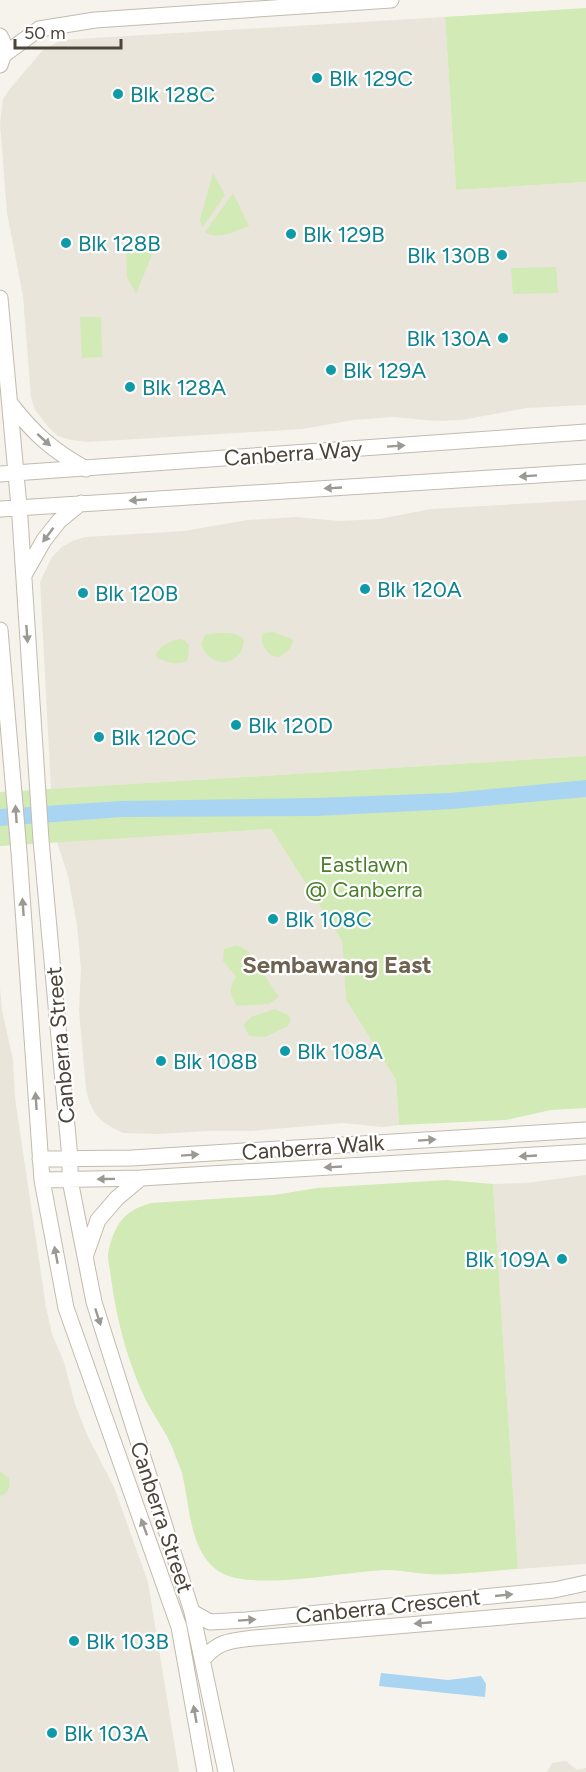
<svg xmlns="http://www.w3.org/2000/svg" width="586" height="1772" font-family="Figtree,sans-serif">
	<rect width="100%" height="100%" fill="#f6f3ec"/>
	<path fill="#eae5da" d="M445,17l11,173 130,-8v223l-60,3 -64,12 -26,1 -43,-4 -40,3 -50,9 -215,13 -17,-2 -13,-4 -9,-8 -14,-18 -4,-13 -8,-101 -16,-83 -7,-90 3,-24 6,-9 33,-39 19,-11z
		M586,500v256l-535,33 -11,-207 12,-25 10,-10 10,-6 13,-4 99,-6 64,-11 48,-3 43,4 40,-2 52,-10z
		M271,829l71,112 4,59 50,80 3,45 -17,2 -39,-4 -92,8h-44l-49,3 -35,-1 -10,-5 -11,-7 -7,-8 -5,-9 -4,-15 -7,-79 2,-42 -4,-43 -9,-49 -11,-34z
		M0,987l2,23 11,50 2,38 31,209 6,27 12,28 11,42 13,33 26,50 34,95 31,190h-179z
		M586,1175v389l-68,5 -25,-385 33,-1z
		M566,1761l11,9 9,-2v4h-39l5,-9z"/>
	<path fill="#d2eab5" d="M586,8v174l-130,8 -11,-173z
		M213,173l12,22 -23,33 -2,-8z
		M233,193l16,33c-13,5 -32,15 -44,6z
		M153,242l2,5 -19,47 -9,-17 -1,-27z
		M556,267l2,26 -45,1 -2,-26z
		M80,317h21l1,40 -20,1z
		M273,632l19,7 1,3 -4,8 -10,7c-11,1 -20,-14 -16,-24z
		M217,633c11,0 20,-1 27,7 -2,26 -33,31 -43,4l4,-9z
		M179,639l5,1 5,5 -1,15c-9,6 -22,3 -31,-3l-1,-3c5,-9 13,-12 23,-15z
		M586,756v352l-35,2 -45,10 -107,5 -3,-45 -50,-80 -4,-59 -71,-112 -271,17v-54z
		M237,945l11,6 31,46 -10,7 -32,2c-8,-12 -8,-17 -1,-30l-13,-15 1,-12z
		M275,1009l13,6 3,5 -3,6 -23,11 -16,-1 -5,-11 7,-8z
		M446,1180l47,4 25,385c-30,2 -61,7 -91,5 -13,-1 -27,-4 -41,-4 -39,1 -134,22 -166,2 -31,-19 -30,-67 -38,-99 -2,-7 -6,-14 -8,-21 -8,-22 -23,-39 -32,-60 -16,-36 -26,-76 -31,-114 -1,-8 -3,-16 -3,-23 1,-8 4,-19 8,-26 7,-15 20,-22 35,-26l123,-8 43,-7z
		M0,1471l9,7c1,9 0,15 -9,18z"/>
	<path fill="#a9d4f2" d="M586,780v17l-134,12 -136,7 -194,1 -122,9v-17l121,-8 195,-3 134,-5z
		M381,1673l67,7 33,-4 5,8 -1,13 -106,-11z"/>
	<g fill="none" stroke-linecap="round" stroke-linejoin="round">
		<defs>
			<path id="street" d="M0,36c7,11 4,18 0,29
				M5,54l34,-25 56,-9 296,-20
				M0,298l20,220 21,322 29,319v21l24,122 98,310 34,160
				M10,403c24,31 42,47 76,66
				M0,474l586,-42
				M0,509l586,-37
				M24,575l20,-35 15,-19 22,-18
				M0,630l19,222 23,328 24,128 113,319 26,145
				M40,1159l92,-1 454,-28
				M42,1180l99,-2 445,-26
				M85,1257l13,-37 19,-22 24,-20
				M192,1612l18,10 36,-2 308,-30 32,-7
				M203,1659c16,-18 26,-18 50,-21l333,-28"/>
		</defs>
		<use href="#street" stroke="#c2bbae" stroke-width="17"/>
		<use href="#street" stroke="#fff" stroke-width="15"/>
	</g>
	<defs><path id="oneway-solid" d="M-6-.8H1V-3.2L6.5 0L1 3.2V.8H-6Z" transform="scale(1.5)"/></defs>
	<g fill="#9c9892">
		<use href="#oneway-solid" transform="translate(44 440) rotate(42)"/>
		<use href="#oneway-solid" transform="translate(396 446) rotate(-4)"/>
		<use href="#oneway-solid" transform="translate(528 476) rotate(176)"/>
		<use href="#oneway-solid" transform="translate(333 488) rotate(177)"/>
		<use href="#oneway-solid" transform="translate(138 500) rotate(176)"/>
		<use href="#oneway-solid" transform="translate(48 535) rotate(127)"/>
		<use href="#oneway-solid" transform="translate(27 634) rotate(86)"/>
		<use href="#oneway-solid" transform="translate(16 814) rotate(-94)"/>
		<use href="#oneway-solid" transform="translate(23 907) rotate(-94)"/>
		<use href="#oneway-solid" transform="translate(36 1101) rotate(-94)"/>
		<use href="#oneway-solid" transform="translate(427 1140) rotate(-4)"/>
		<use href="#oneway-solid" transform="translate(190 1155) rotate(-4)"/>
		<use href="#oneway-solid" transform="translate(528 1156) rotate(177)"/>
		<use href="#oneway-solid" transform="translate(333 1167) rotate(177)"/>
		<use href="#oneway-solid" transform="translate(106 1179) rotate(179)"/>
		<use href="#oneway-solid" transform="translate(56 1255) rotate(-101)"/>
		<use href="#oneway-solid" transform="translate(98 1317) rotate(72)"/>
		<use href="#oneway-solid" transform="translate(144 1527) rotate(-110)"/>
		<use href="#oneway-solid" transform="translate(504 1595) rotate(-6)"/>
		<use href="#oneway-solid" transform="translate(247 1620) rotate(-4)"/>
		<use href="#oneway-solid" transform="translate(423 1623) rotate(175)"/>
		<use href="#oneway-solid" transform="translate(195 1714) rotate(-100)"/>
	</g>
	<g fill="#0f9aa8" stroke="#fff" stroke-width="2">
		<circle cx="317" cy="78" r="6"/>
		<circle cx="118" cy="94" r="6"/>
		<circle cx="291" cy="234" r="6"/>
		<circle cx="66" cy="243" r="6"/>
		<circle cx="502" cy="255" r="6"/>
		<circle cx="503" cy="338" r="6"/>
		<circle cx="331" cy="370" r="6"/>
		<circle cx="130" cy="387" r="6"/>
		<circle cx="365" cy="589" r="6"/>
		<circle cx="83" cy="593" r="6"/>
		<circle cx="236" cy="725" r="6"/>
		<circle cx="99" cy="737" r="6"/>
		<circle cx="273" cy="919" r="6"/>
		<circle cx="285" cy="1051" r="6"/>
		<circle cx="161" cy="1061" r="6"/>
		<circle cx="562" cy="1259" r="6"/>
		<circle cx="74" cy="1641" r="6"/>
		<circle cx="52" cy="1733" r="6"/>
	</g>
	<g text-anchor="middle" stroke-width="4.5" stroke-linejoin="round" paint-order="stroke">
		<g font-size="22" fill="#0d838f" stroke="#fff" text-anchor="start">
			<text x="329" y="86">Blk 129C</text>
			<text x="130" y="102">Blk 128C</text>
			<text x="303" y="242">Blk 129B</text>
			<text x="78" y="251">Blk 128B</text>
			<text x="490" y="263" text-anchor="end">Blk 130B</text>
			<text x="491" y="346" text-anchor="end">Blk 130A</text>
			<text x="343" y="378">Blk 129A</text>
			<text x="142" y="395">Blk 128A</text>
			<text x="377" y="597">Blk 120A</text>
			<text x="95" y="601">Blk 120B</text>
			<text x="248" y="733">Blk 120D</text>
			<text x="111" y="745">Blk 120C</text>
			<text x="285" y="927">Blk 108C</text>
			<text x="297" y="1059">Blk 108A</text>
			<text x="173" y="1069">Blk 108B</text>
			<text x="550" y="1267" text-anchor="end">Blk 109A</text>
			<text x="86" y="1649">Blk 103B</text>
			<text x="64" y="1741">Blk 103A</text>
		</g>
		<g font-size="22" fill="#4b4439" stroke="#fff">
			<text transform="translate(293 453) rotate(-4)" y="8">Canberra Way</text>
			<text transform="translate(60 1045) rotate(-95)" y="8">Canberra Street</text>
			<text transform="translate(313 1147) rotate(-4)" y="8">Canberra Walk</text>
			<text transform="translate(162 1517) rotate(72)" y="8">Canberra Street</text>
			<text transform="translate(388 1606) rotate(-6)" y="8">Canberra Crescent</text>
		</g>
		<g font-size="22" fill="#4a7f2a" stroke="#fff">
			<text x="364" y="872">Eastlawn<tspan x="364" dy="25">@ Canberra</tspan></text>
		</g>
		<g font-size="24" font-weight="bold" fill="#6e6250" stroke="#fff">
			<text x="337" y="973">Sembawang East</text>
		</g>
	</g>
	<path d="M15 39v9h106v-9" fill="none" stroke="#4b4439" stroke-width="3"/>
	<text x="24" y="39" font-size="18" fill="#4b4439" stroke="#ffffff" stroke-width="4.5" paint-order="stroke">50 m</text>
</svg>
